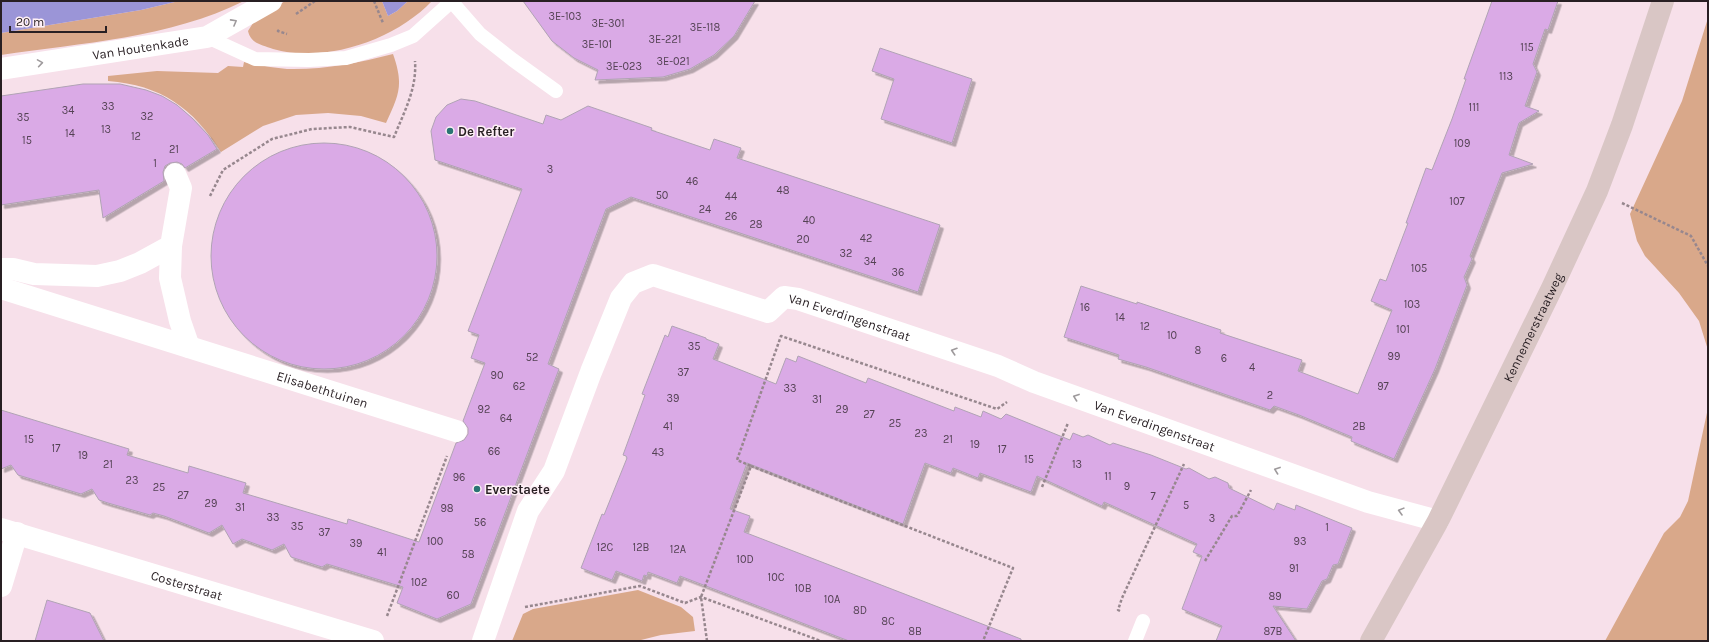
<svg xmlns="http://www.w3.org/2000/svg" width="1709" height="642" font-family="Karla,sans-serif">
	<defs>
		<filter id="shadow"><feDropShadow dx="3.5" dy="3.5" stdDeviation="0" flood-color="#0004"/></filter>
	</defs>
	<rect width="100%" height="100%" fill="#f7e0ea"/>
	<path fill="#d9a88a" d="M179,1h65c-74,37 -163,42 -243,54v-22l140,-23z
		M285,1h97l6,15 9,-5 11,-10h24c-37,39 -107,63 -159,48 -11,-4 -22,-5 -25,-18l5,-8z
		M1708,18v332l-9,-29 -20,-28 -34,-37 -8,-15 -7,-27 52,-113z
		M393,54c11,31 6,41 -7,69l-25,-7 -33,-3 -32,2 -33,11 -42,26c-28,-44 -60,-67 -113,-71v-5l49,-5 61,2 10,-7 15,1 1,-5c14,3 28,6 43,7 36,1 71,-6 106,-15z
		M1708,408v233h-103l59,-108 16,-16 8,-16z
		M638,590l43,17 12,10 2,14 -34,4 -24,6h-125l11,-27 10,-5z"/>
	<path fill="#9b95d7" d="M1,1h178l-38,9 -140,23z
		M382,1h26l-11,10 -9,5z"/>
	<path fill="#daaae6" stroke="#b0a3b4" filter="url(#shadow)" d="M523,1h232l-21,35 -20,19 -24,14 -27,8 -68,3 3,-10 -24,-12 -22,-17z
		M1492,1h66l-10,29 -3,-1 -12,35 4,8 -12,34 14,5 -20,12 -10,32 24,9 -31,9 -32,83 2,3 -8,18 3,8 -32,84 -41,90 -43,-18 1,-4 -53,-22 -25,-9 -4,4 -124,-43 -28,-8 1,-4 -55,-18 17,-51 56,18v-2l84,28 -1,3 82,27 -4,11 60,23 34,-84 -21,-9 9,-22 6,2 22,-58h-2l20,-55 6,2 20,-51 14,-40h-2z
		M880,48l92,31 -20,64 -71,-24 13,-40 -22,-8z
		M83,84h37l26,6 16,6 15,9 15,13 16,17 9,14 -32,19 -3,-4 -5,-2 -7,1 -5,3 -2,6 1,9 -61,37 -4,-28 -98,15v-109z
		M461,99l14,2 68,23 3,-9 15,5 27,-14 64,22 -1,2 59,20 4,-11 27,9 -4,10 203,67 -22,67 -287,-95 -25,12 -58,155 11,5 -88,235 -34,15 -40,-16 6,-16 -76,-23 -5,3 -31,-10 -7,-13 -12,6 -30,-11 -9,5 -11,-19 -13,8 -45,-17 -11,-3 -3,2 -42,-12 -9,-3 -7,-11 -11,5 -63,-19 -7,-10 -10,4v-59l128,39 -2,6 61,18 1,-7 57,17 -3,10 104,31 1,-5 71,23 37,-99 8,-3 4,-6v-6l-5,-7 22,-58 -14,-5 8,-23 -11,-4 54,-142 -87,-29 -4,-29 5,-14 11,-12z
		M211 256a113 113 0 1 1 226 0a113 113 0 1 1-226 0Z
		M672,326l34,12v1l13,5 -6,15 63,25 10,-26 10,4 2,-6 68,27 2,-5 86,33 1,-4 26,10 2,-6 18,8 5,-5 64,26 3,-7 10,4 5,-2 22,10 3,-2 38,12 35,14 3,-1 20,11 6,-2 13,6 1,5 45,22 3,-7 18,7 1,-5 56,23 -14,36 -5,1 -6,14 -5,2 -15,28 -34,-3 23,35h-80l6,-15 -40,-17 20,-53 -9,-4 4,-8 -93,-42 -2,4 -65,-30 -6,16 -51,-19 -2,5 -25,-10 -2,5 -26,-10 -22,61 -156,-61 -17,46 20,7 -6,16 277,107v2h-172l-169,-65 -3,7 -29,-11 -1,4 -3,-1 -2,6 -26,-10 -4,9 -31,-12 21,-54 2,1 23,-57 -1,-2 -3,-1 22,-60 -3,-1 23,-59 3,2z
		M47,600l43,13 14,28h-69z"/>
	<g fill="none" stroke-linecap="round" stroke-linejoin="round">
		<path stroke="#97878e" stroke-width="2.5" stroke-dasharray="3 2" stroke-linecap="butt" d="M374,1l9,22
			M296,14l19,-13
			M279,30l-1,1 9,3
			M210,196l13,-26 49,-31 40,-10 38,-2 44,10c10,-25 23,-48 21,-76
			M1622,203l69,33 17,30
			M751,466l262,102 -30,73
			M1042,487l26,-64
			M1205,561l27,-45h5l14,-26
			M525,607l115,-21 45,17 16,-6 120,44
			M1120,611l-2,-1 4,-12 62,-134
			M387,616l60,-160
			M707,641l-6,-44 50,-131 -14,-6 44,-124 216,73 10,-7"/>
		<path stroke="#fff" stroke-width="14" d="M452,2l28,32 33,26 43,31
			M207,37l48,22 54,1 37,-2 45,-13 22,-9 39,-35
			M1135,641l8,-20"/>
		<g stroke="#fff" stroke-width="22">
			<path id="s1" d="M1,69l206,-32 64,-36"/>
			<path d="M171,246l-1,32 10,43 9,26"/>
			<path d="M1,269h12l21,5 63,2 23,-5 20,-8 31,-17 10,-58 -6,-14"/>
			<path id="s2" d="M1,288l455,143"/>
			<path id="s3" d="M1,529l372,112"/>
			<path d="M1,586l16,-53"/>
			<path id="s4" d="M483,641l45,-130 26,-40 37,-99 30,-74 12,-15 20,-8 115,37 16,-15 14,2 200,67 36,16 334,120 70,19"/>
		</g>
		<path stroke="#d9c6c5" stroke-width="22" id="s5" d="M1371,641l67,-120 114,-233 45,-97 25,-66 41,-124"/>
	</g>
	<defs><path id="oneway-chevron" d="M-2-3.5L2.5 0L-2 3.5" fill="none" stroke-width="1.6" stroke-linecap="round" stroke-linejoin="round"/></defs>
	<g stroke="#9e9a9c">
		<use href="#oneway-chevron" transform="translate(234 22) rotate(-29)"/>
		<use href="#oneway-chevron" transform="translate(40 63) rotate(-9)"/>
		<use href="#oneway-chevron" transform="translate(954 351) rotate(-162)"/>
		<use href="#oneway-chevron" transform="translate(1076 397) rotate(-160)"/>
		<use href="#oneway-chevron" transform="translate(1277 470) rotate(-160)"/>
		<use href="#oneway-chevron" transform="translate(1401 511) rotate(-165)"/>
	</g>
	<g fill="#2a7474" stroke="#fef0f6" stroke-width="1.5">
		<circle cx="450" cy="131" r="4"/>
		<circle cx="477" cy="489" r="4"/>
	</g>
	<g text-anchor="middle" stroke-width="3" stroke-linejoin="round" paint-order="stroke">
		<g font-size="11" fill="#544254">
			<text x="565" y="20">3E-103</text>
			<text x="608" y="27">3E-301</text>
			<text x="705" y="31">3E-118</text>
			<text x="665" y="43">3E-221</text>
			<text x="597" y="48">3E-101</text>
			<text x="1527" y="51">115</text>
			<text x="673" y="65">3E-021</text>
			<text x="624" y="70">3E-023</text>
			<text x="1506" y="80">113</text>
			<text x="108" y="110">33</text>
			<text x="1474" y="111">111</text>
			<text x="68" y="114">34</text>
			<text x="147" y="120">32</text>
			<text x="23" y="121">35</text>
			<text x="106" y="133">13</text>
			<text x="70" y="137">14</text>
			<text x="136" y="140">12</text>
			<text x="27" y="144">15</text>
			<text x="1462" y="147">109</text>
			<text x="174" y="153">21</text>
			<text x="155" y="167">1</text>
			<text x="550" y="173">3</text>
			<text x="692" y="185">46</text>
			<text x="783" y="194">48</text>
			<text x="662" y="199">50</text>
			<text x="731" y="200">44</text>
			<text x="1457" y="205">107</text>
			<text x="705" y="213">24</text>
			<text x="731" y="220">26</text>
			<text x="809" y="224">40</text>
			<text x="756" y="228">28</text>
			<text x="866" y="242">42</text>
			<text x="803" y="243">20</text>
			<text x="846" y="257">32</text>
			<text x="870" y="265">34</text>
			<text x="1419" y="272">105</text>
			<text x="898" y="276">36</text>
			<text x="1412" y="308">103</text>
			<text x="1085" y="311">16</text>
			<text x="1120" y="321">14</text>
			<text x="1145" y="330">12</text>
			<text x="1403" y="333">101</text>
			<text x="1172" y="339">10</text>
			<text x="694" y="350">35</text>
			<text x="1198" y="354">8</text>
			<text x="1394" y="360">99</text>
			<text x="532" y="361">52</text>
			<text x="1224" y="362">6</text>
			<text x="1252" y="371">4</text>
			<text x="683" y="376">37</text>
			<text x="497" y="379">90</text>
			<text x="519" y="390">62</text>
			<text x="1383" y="390">97</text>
			<text x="790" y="392">33</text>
			<text x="1270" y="399">2</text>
			<text x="673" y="402">39</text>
			<text x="817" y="403">31</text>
			<text x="484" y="413">92</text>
			<text x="842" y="413">29</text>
			<text x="869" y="418">27</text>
			<text x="506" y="422">64</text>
			<text x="895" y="427">25</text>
			<text x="668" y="430">41</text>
			<text x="1359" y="430">2B</text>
			<text x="921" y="437">23</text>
			<text x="29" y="443">15</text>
			<text x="948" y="443">21</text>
			<text x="975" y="448">19</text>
			<text x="56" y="452">17</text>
			<text x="1002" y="453">17</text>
			<text x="494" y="455">66</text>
			<text x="658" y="456">43</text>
			<text x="83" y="459">19</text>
			<text x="1029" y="463">15</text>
			<text x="108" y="468">21</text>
			<text x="1077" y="468">13</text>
			<text x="1108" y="480">11</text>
			<text x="459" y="481">96</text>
			<text x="132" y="484">23</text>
			<text x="1127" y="490">9</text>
			<text x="159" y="491">25</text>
			<text x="183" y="499">27</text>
			<text x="1153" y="500">7</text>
			<text x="211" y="507">29</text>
			<text x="1186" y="509">5</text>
			<text x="240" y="511">31</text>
			<text x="447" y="512">98</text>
			<text x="273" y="521">33</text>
			<text x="1212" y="522">3</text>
			<text x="480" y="526">56</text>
			<text x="297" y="530">35</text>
			<text x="1327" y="531">1</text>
			<text x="324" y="536">37</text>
			<text x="435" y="545">100</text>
			<text x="1300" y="545">93</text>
			<text x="356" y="547">39</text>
			<text x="605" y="551">12C</text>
			<text x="641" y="551">12B</text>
			<text x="678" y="553">12A</text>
			<text x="382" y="556">41</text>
			<text x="468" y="558">58</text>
			<text x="745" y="563">10D</text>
			<text x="1294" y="572">91</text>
			<text x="776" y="581">10C</text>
			<text x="419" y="586">102</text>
			<text x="803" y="592">10B</text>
			<text x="453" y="599">60</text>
			<text x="1275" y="600">89</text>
			<text x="832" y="603">10A</text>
			<text x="860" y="614">8D</text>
			<text x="888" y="625">8C</text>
			<text x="915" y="635">8B</text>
			<text x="1273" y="635">87B</text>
		</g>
		<g font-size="13" fill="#281f23" stroke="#fef0f6">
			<text dy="5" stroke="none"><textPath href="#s1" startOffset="141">Van Houtenkade</textPath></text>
			<text dy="5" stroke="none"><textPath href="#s4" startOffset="623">Van Everdingenstraat</textPath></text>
			<text dy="5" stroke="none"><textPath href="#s5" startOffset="353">Kennemerstraatweg</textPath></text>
			<text dy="5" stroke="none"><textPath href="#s2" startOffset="337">Elisabethtuinen</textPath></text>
			<text dy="5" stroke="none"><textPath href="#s4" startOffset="947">Van Everdingenstraat</textPath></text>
			<text dy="5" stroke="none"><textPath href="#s3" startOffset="194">Costerstraat</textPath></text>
		</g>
		<g font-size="13" font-weight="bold" fill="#281f23" stroke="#fef0f6" text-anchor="start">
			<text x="458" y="136">De Refter</text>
			<text x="485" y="494">Everstaete</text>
		</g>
	</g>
	<rect width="1709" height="642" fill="none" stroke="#281f23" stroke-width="4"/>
	<path d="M10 26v6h96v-6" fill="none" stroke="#281f23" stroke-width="2"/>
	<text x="16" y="26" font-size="12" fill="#281f23" stroke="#fef0f6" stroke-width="3" paint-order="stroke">20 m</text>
</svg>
